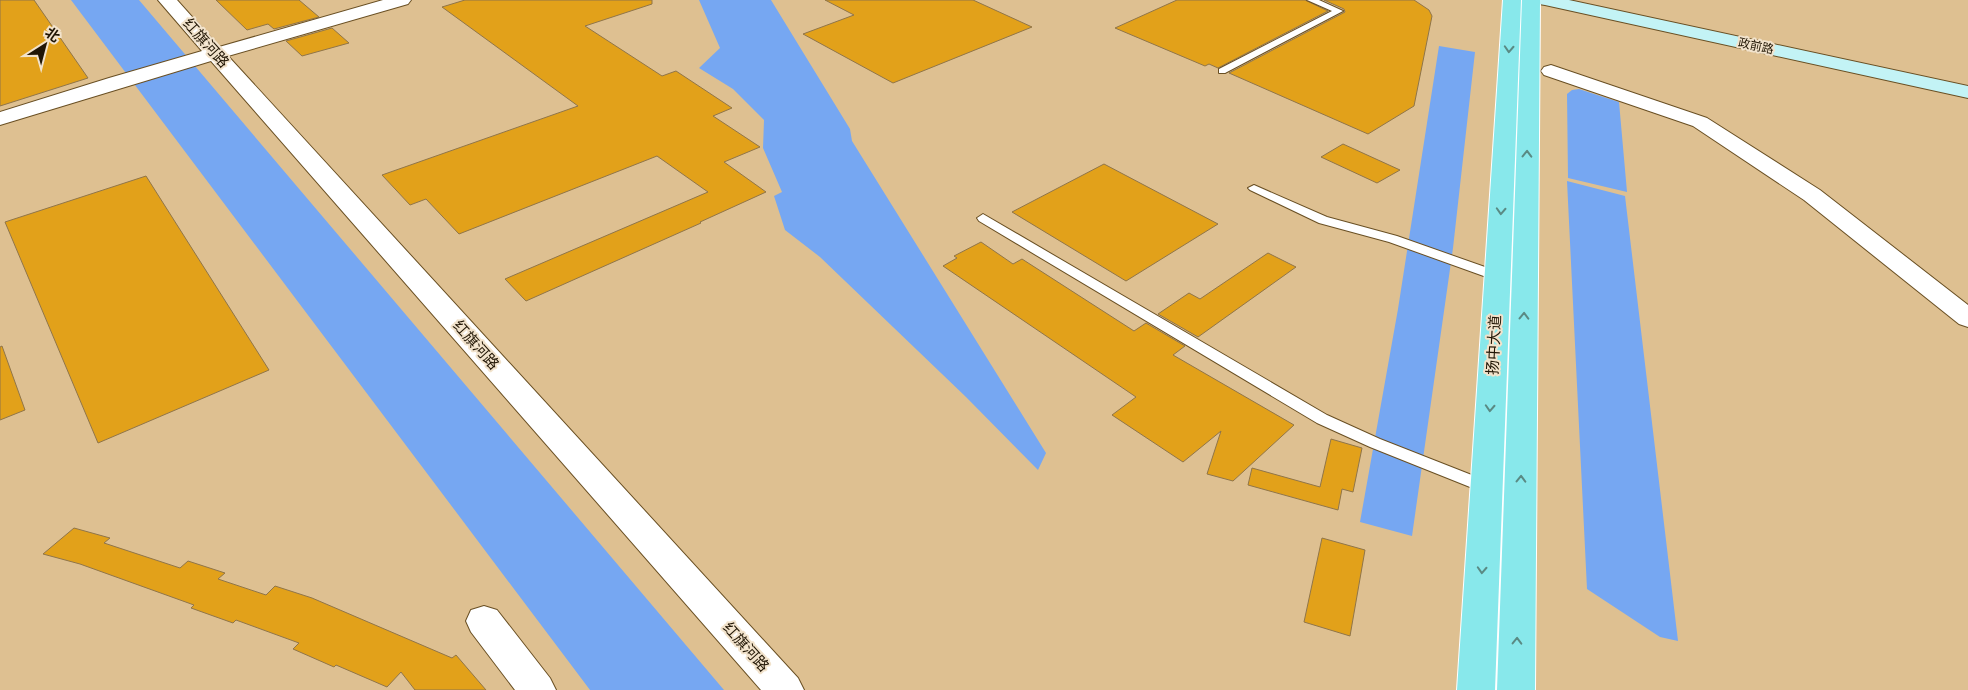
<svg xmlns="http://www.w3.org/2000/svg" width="1968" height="690" font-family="'Golos Text','Noto Sans SC',sans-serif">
	<rect width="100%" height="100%" fill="#dec091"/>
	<path fill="#76a7f2" d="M71,0h68l585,690h-134z
		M699,0h72l79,129 2,12 194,312 -8,17 -72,-73 -146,-140 -35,-27 -11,-34 8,-4 -19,-44 1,-28 -31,-31 -34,-21 21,-20z
		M1439,46l36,6 -22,196 -41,288 -52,-14 38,-213z
		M1579,89l40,13 8,90 -59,-14 -1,-84 5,-4z
		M1567,181l58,15 53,445 -18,-4 -73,-48z"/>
	<path fill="#e2a11a" stroke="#907549" d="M0,0h34l54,78 -88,28z
		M216,0h83l20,17 -45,12 -6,-5 -21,6z
		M465,0h187v4l-67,22 77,50 14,-5 56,37 -19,8 47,31 -36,15 42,30 -66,30 1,1 -175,78 -21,-22 203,-87 -51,-36 -198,78 -33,-35 -16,6 -28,-30 196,-69 -136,-99z
		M825,0h148l59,27 -139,56 -90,-49 51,-19z
		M1177,0h128l23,11 -110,57 -9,-4 -4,2 -90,-38z
		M1324,0h90l15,10 3,6 -18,90 -46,28 -139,-61 116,-61 -1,-3z
		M332,28l17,15 -47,13 -16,-15z
		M1343,144l57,26 -23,13 -56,-26z
		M1104,164l114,60 -92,57 -114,-69z
		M146,176l123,194 -171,73 -93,-221z
		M981,242l32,22 9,-5 112,72 12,-8 39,23 -12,9 121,70 -61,56 -26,-7 14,-43 -38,31 -71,-47 24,-18 -193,-131 14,-8 -3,-2z
		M1268,253l28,14 -98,70 -40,-23 31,-21 11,6z
		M2,346l23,64 -25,10v-73z
		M1331,439l31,9 -9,44 -11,-3 -4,21 -90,-25 4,-17 68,19z
		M74,528l36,10 -6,5 76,25 8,-7 37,12 -7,6 48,16 9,-9 37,12 140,60 4,-3 30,35h-71l-14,-18 -14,15 -51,-22 -2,2 -41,-18 6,-6 -63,-23 -3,3 -42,-15 3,-3 -114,-41 -37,-10z
		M1322,538l43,12 -15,86 -46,-14z"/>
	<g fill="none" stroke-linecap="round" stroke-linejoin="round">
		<defs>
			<path id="service" d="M1307,0h12l24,11 -118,62h-6v-4l113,-58z
				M1254,185l73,32 70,19 105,37 1,3 -1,3h-10l-103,-37 -70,-19 -69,-33 -2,-2z
				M983,214l344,201 53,24 112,44 2,4 -2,4 -6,2 -6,-2 -110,-44 -53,-24 -338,-202 -2,-3z"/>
			<path id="minor" d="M1551,65l156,53 113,72 148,115v22l-9,-3 -155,-124 -111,-74 -149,-51 -3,-4 3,-4z
				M484,606l13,4 53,68 6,12h-41l-44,-58 -5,-11 5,-11z"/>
			<path id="tertiary" d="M158,0h19l42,47 164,-47h28l-3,4 -180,52 570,622 6,12h-43l-550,-629 -211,64v-13l109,-34 93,-27z"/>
			<path id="secondary" d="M1536,0h33l399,86v12l-423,-93 -6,-1z"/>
			<path id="primary" d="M1503,0h18l-26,690h-38z
				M1522,0h18l-5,690h-38z"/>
		</defs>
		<use href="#service" stroke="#694f23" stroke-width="2"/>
		<use href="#minor" stroke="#694f23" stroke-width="2"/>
		<use href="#tertiary" stroke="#694f23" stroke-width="2"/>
		<use href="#secondary" stroke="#694f23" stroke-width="2"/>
		<use href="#primary" stroke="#fff" stroke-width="2"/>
		<use href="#service" fill="#fff" fill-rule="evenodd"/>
		<use href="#minor" fill="#fff" fill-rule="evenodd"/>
		<use href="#tertiary" fill="#fff" fill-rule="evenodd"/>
		<use href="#secondary" fill="#c3f3f5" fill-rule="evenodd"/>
		<use href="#primary" fill="#88e8eb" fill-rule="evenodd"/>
	</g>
	<defs><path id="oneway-chevron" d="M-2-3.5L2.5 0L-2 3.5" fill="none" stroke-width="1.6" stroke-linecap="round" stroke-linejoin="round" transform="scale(1.25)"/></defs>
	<g stroke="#5a8a84">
		<use href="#oneway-chevron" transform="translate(1509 49) rotate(93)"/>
		<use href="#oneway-chevron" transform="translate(1527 154) rotate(-89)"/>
		<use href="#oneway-chevron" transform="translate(1501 211) rotate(93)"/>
		<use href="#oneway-chevron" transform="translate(1524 316) rotate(-89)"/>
		<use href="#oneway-chevron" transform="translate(1490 408) rotate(93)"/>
		<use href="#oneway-chevron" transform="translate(1521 479) rotate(-89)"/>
		<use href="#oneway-chevron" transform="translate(1482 570) rotate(93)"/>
		<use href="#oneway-chevron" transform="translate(1517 641) rotate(-89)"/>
	</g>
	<g text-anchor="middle" stroke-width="4" stroke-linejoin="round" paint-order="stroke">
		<g font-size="12" fill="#211605" stroke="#f2e3cc">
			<text transform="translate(1756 46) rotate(12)" y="4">政前路</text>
		</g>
		<g font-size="15" fill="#211605" stroke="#f2e3cc">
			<text transform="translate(206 43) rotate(48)" y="5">红旗河路</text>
			<text transform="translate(476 345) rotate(48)" y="5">红旗河路</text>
			<text transform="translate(1494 345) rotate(-87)" y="5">扬中大道</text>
			<text transform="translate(746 647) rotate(48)" y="5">红旗河路</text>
		</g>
	</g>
	<g transform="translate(45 45) rotate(36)" stroke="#f2e3cc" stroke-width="4" paint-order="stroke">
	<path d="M0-4L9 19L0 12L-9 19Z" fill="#211605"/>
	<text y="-8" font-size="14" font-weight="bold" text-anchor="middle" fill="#211605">北</text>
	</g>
</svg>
